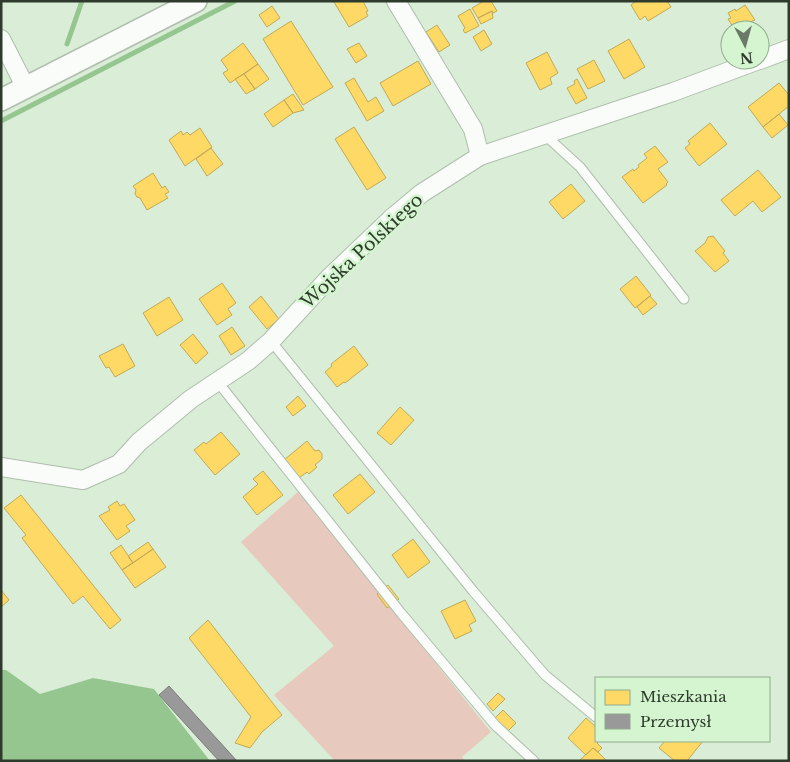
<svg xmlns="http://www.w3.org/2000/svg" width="790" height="762" font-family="'Libre Baskerville',serif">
	<rect width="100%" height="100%" fill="#daedd7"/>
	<path fill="#e7c9bd" d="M298,492l193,240 -29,25 3,4h-130l-61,-66 60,-49 -93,-104z"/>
	<path fill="#96c690" d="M1,670h5l34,24 53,-16 61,11 56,72h-209z"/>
	<path fill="#ffd966" stroke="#c0aa55" d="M336,1h27l5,10 -2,1 2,4 -19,11 -15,-25z
		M484,1h7l6,10 -4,2 -1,-2 -14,7 -6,-10z
		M636,1h31l4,6 -23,14 -3,-5 -5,4 -9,-15z
		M745,5l10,15 -5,2 5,8h-20l-7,-11 3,-1 -3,-5 7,-4 1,2z
		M272,6l8,12 -13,9 -8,-12z
		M470,9l9,17 -14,7 -2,-3 2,-2 -7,-12z
		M492,11l1,7 -12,6 -3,-6z
		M291,21l42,66 -30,18 -40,-66z
		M437,25l13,20 -11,7 -13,-20z
		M484,30l8,14 -11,7 -8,-14z
		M629,39l16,28 -21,12 -16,-28z
		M243,43l15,21 -28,19 -7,-10 5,-3 -7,-10z
		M359,43l8,13 -11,7 -9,-14z
		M547,52l11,21 -8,5 2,6 -12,6 -14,-27z
		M594,60l11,21 -17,8 -11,-20z
		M418,61l13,23 -38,22 -13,-23z
		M258,64l11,15 -14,10 -11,-15z
		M244,74l11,15 -9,5 -11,-15z
		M354,78l14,24 8,-5 8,14 -17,10 -22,-38z
		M577,79l10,19 -11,6 -9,-16 8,-4 -1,-3z
		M779,83l10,12v11l-26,21 -15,-20z
		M293,94l11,16 -11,3 -9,-13z
		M284,100l9,13 -20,14 -9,-13z
		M779,114l9,11 -16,13 -9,-11z
		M710,123l17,21 -28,22 -14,-18 5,-4 -2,-3z
		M354,127l32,51 -19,12 -32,-51z
		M200,128l12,19 -27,19 -16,-26 12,-9 2,4 4,-3 3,3z
		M655,146l13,16 -10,7 10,13 -2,2 1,1 -24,18 -21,-26 11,-8 1,2 5,-4 -1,-2 9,-7 -3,-4z
		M211,148l12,16 -16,12 -11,-17z
		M758,170l23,27 -19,15 -9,-11 -18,15 -14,-16z
		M153,173l9,15 3,-2 4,6 -4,2 3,4 -21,12 -7,-12 -3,-1 -2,-3 1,-4 -3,-4z
		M571,184l14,17 -22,18 -14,-17z
		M713,236l12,15 -2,2 6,8 -14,11 -20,-21 10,-8 3,-6z
		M636,276l15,19 -16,13 -15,-19z
		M222,283l14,20 -8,6 4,6 -15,10 -18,-26z
		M261,296l18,23 -12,10 -18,-22z
		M650,296l7,8 -14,11 -6,-8z
		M169,297l14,23 -26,16 -14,-23z
		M232,327l13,19 -14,9 -12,-19z
		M193,334l15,19 -12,11 -16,-19z
		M123,344l12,22 -20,11 -6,-10 -3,1 -7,-12z
		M354,346l14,19 -23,18 -1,-1 -7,5 -12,-15 7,-6 -1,-2z
		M298,396l8,10 -13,10 -7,-9z
		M400,407l14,13 -23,25 -14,-12z
		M221,432l19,22 -25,21 -21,-25 10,-8 2,2z
		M307,441l8,10 4,-1 3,4v5l-7,6 2,2 -8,7 -2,-2 -8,6 -15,-18z
		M263,471l20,24 -26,20 -14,-18 15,-13 -5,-5z
		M360,474l15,18 -27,22 -15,-19z
		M21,495l100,125 -11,9 -27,-33 -10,8 -51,-66 4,-3 -22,-27z
		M117,501l3,5 4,-2 11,16 -9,6 4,5 -13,9 -18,-24 11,-6 -2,-3z
		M413,539l17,23 -22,16 -16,-23z
		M148,542l5,7 -20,14 -5,-7z
		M121,545l12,18 -11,7 -12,-17z
		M153,549l13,18 -31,21 -13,-18z
		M388,585l11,14 -12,9 -10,-14z
		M1,590l8,10 -8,7z
		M465,600l11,21 -7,4 3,6 -17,8 -14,-28z
		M208,620l74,95 -20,17 -12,16 -15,-5 16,-26 -62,-79z
		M498,693l7,6 -12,12 -6,-7z
		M503,710l13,13 -9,9 -13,-13z
		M586,718l10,9v14h3l-2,2 5,5 -4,4 -5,-4 -7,7 -18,-17z
		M665,741h38l-16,20h-12l-16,-13z
		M593,748l5,4 9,9h-28z"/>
	<path fill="#999" stroke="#797d78" d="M169,686l68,75h-18l-60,-66z"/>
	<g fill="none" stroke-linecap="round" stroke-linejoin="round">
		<path stroke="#96c690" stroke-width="5" d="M67,44l15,-43
			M1,121l234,-120"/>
		<defs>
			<path id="service" d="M545,135l35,32 104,132
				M271,341l202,250 72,84 51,42
				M217,381l184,232 94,112 39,36"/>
			<path id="minor" d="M396,1l77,128 7,27
				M1,39l25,49
				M760,60l29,-11
				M1,467l82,13 36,-16 20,-22 52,-43 57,-38 23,-20 57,-62 64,-61 30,-25 58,-37 193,-64 86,-32"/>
			<path id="tertiary" d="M1,100l195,-99"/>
		</defs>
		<use href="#service" stroke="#afbead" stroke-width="11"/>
		<use href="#minor" stroke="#afbead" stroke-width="20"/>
		<use href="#tertiary" stroke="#afbead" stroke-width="24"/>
		<use href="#service" stroke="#f9fcf9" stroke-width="9"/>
		<use href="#minor" stroke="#f9fcf9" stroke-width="18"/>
		<use href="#tertiary" stroke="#f9fcf9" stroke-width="21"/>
	</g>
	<g text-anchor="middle" stroke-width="5" stroke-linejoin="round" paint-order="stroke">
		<g font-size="18" fill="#2e3b2c" stroke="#d4f5cf">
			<text transform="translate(362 251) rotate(-43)" y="6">Wojska Polskiego</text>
		</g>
	</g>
	<rect width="790" height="762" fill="none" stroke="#2e3b2c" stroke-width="5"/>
	<rect x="595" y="677" width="175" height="65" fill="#d4f5cf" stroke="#92ab8e"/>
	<rect x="605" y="690" width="25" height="15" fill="#ffd966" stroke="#92ab8e"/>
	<text x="640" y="702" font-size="15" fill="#2e3b2c">Mieszkania</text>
	<rect x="605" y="714" width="25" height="15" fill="#999999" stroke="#92ab8e"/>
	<text x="640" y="727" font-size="15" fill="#2e3b2c">Przemysł</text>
	<g transform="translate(745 45) rotate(174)"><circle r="24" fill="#d4f5cf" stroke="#92ab8e"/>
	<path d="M0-4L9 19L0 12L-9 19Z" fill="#6a7968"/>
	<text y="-8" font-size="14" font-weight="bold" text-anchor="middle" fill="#2e3b2c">N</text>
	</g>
</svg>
